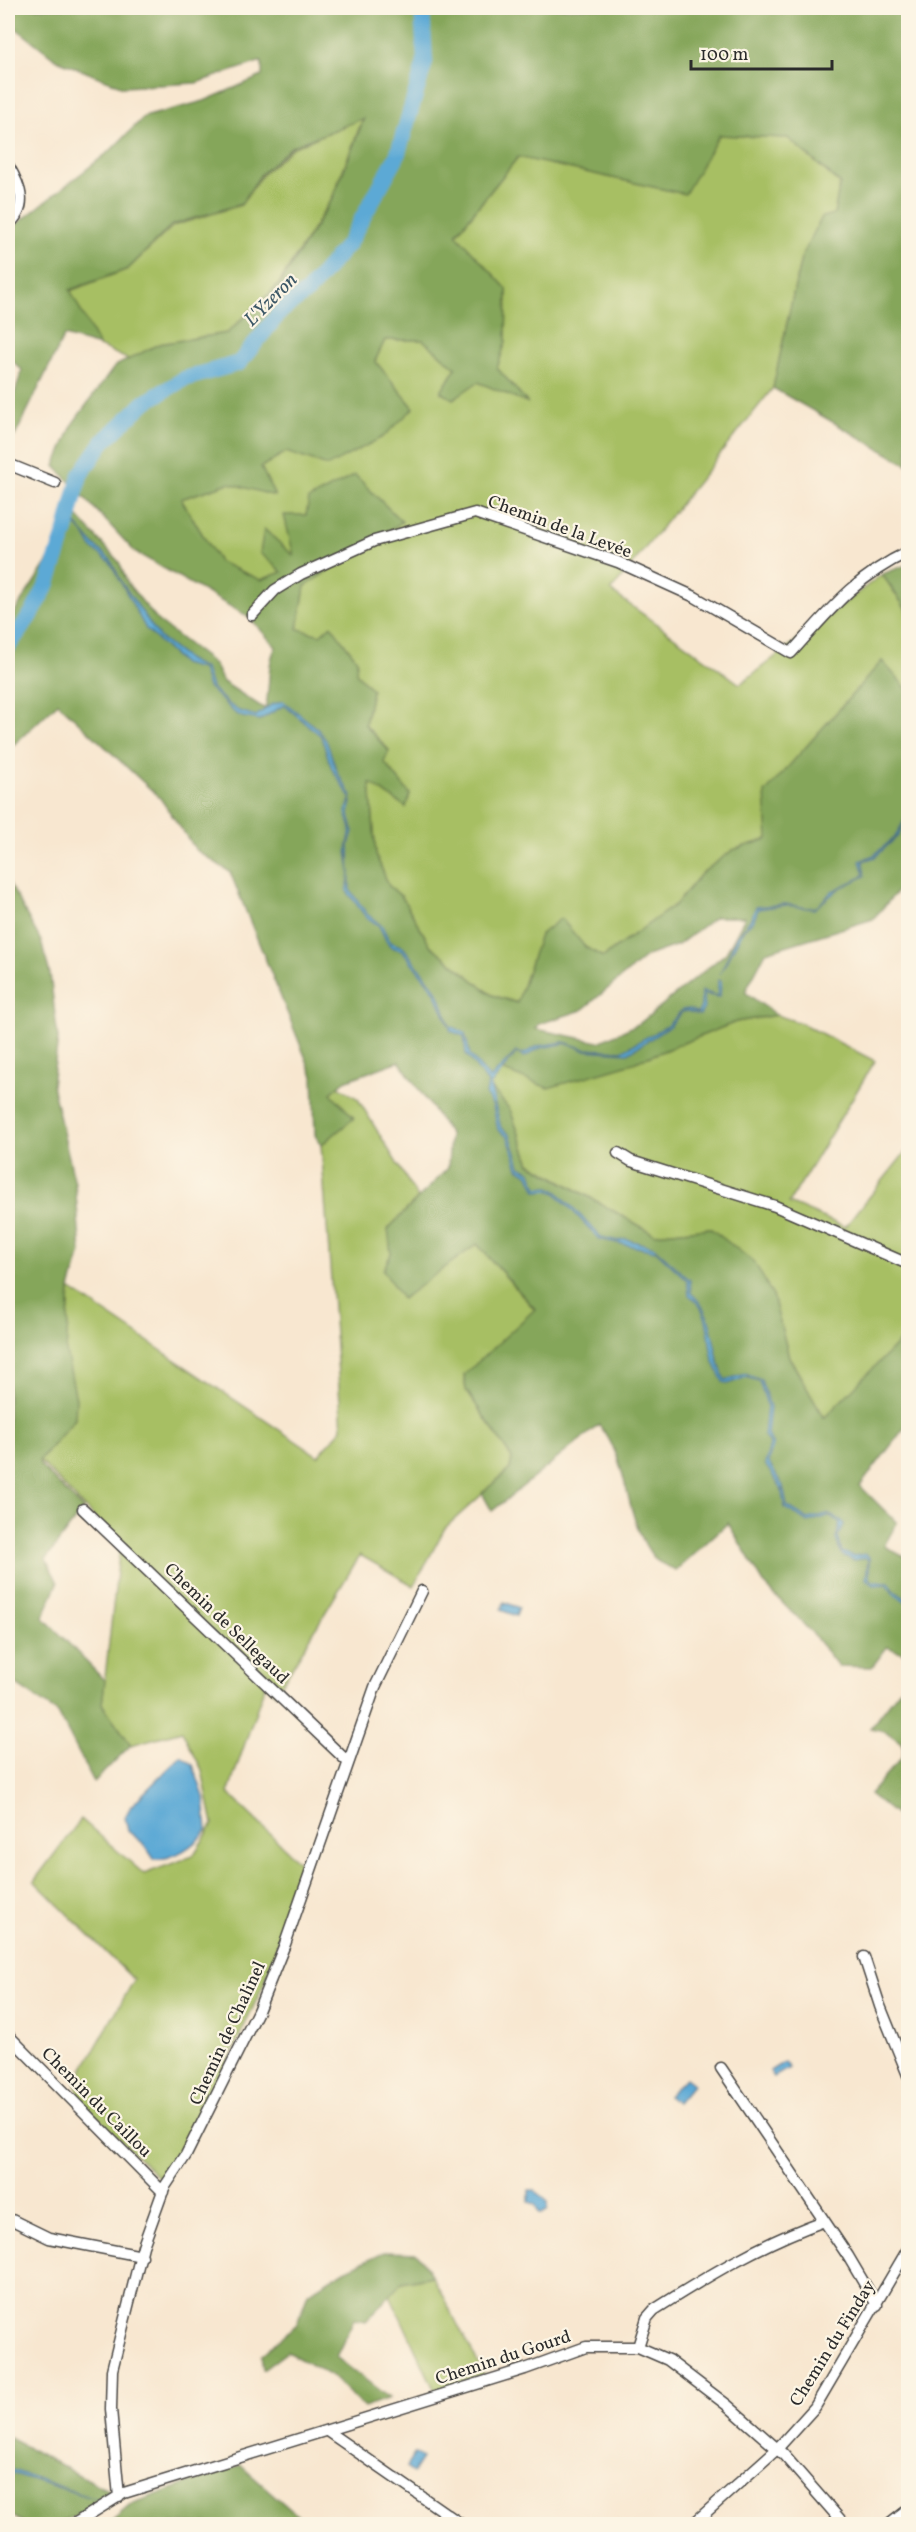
<svg xmlns="http://www.w3.org/2000/svg" width="916" height="2532" font-family="Vollkorn,serif">
	<rect width="100%" height="100%" fill="#fcf5e5"/>
	<filter id="ink" filterUnits="userSpaceOnUse"><feTurbulence type="fractalNoise" baseFrequency=".0167" numOctaves="2"/><feDisplacementMap in="SourceGraphic" scale="12" xChannelSelector="R" yChannelSelector="G"/><feConvolveMatrix kernelMatrix="1 2 1 2 8 2 1 2 1" color-interpolation-filters="sRGB"/></filter>
	<filter id="wash" filterUnits="userSpaceOnUse"><feTurbulence type="fractalNoise" baseFrequency=".008" numOctaves="4" result="noise"/><feDisplacementMap in="SourceGraphic" scale="24" xChannelSelector="R" yChannelSelector="G"/><feGaussianBlur stdDeviation="1.35" result="paint"/><feColorMatrix in="noise" values="0 0 0 0 0 0 0 0 0 0 0 0 0 0 0 0 0 1.4 0 .05"/><feComposite in="paint" operator="in"/></filter>
	<g filter="url(#wash)">
		<rect width="100%" height="100%" fill="#f8e7d0"/>
		<path fill="#a7bf64" stroke="#697548" stroke-width="1.5" d="M363,118l-31,80 -54,87 -51,48 -68,11 -30,16 -30,-14 -29,-55 58,-22 45,-43 68,-21 21,-30 30,-27z
			M719,135l69,3 52,46 -6,30 -33,44 -28,130 -162,203 129,93 142,-110 26,38v78l-26,-28 -114,177 -35,11 -31,23 -26,31 -73,53 -18,-10 -24,-28 -21,17 -22,67 -26,-8 -62,-50 -28,-48 -13,-11 -13,-31 -6,-73 36,25 4,-13 -26,-32 5,-12 -24,-25 7,-35 -52,-55 -22,-6 7,-43 96,-65 -95,-6 -12,42 -30,-28 18,43 -21,8 -42,-18 -38,-63 48,-16 45,12 -13,-28 25,-15 42,14 86,-58 -39,-47 10,-21h38l33,28 -15,24 37,-10 49,20 -30,-34 9,-27 1,-52 -51,-54 62,-78 166,37z
			M776,1015l25,8 74,38 -86,142 56,24 63,-78v184l-83,85 -36,-61 -16,-61 -63,-68 -56,6 -124,-71 -20,-53 -23,-26 14,-14 132,-7 103,-41z
			M339,1086l19,13 60,99 -30,31 14,69 75,-54 58,66 -71,66 2,14 46,68 -2,11 -65,59 -31,58 -54,-31 -84,139 -11,-9 -37,108 76,74 -40,117 -40,85 -60,111 -7,-4 -74,-73 -8,-19 59,-104 -100,-99 47,-62 63,55 49,-18 20,-32 -11,-54 -20,-39 -51,14 -29,-41 18,-159 -81,-85 36,-41 -9,-68 4,-62 248,167 24,-27 -21,-284 33,-27 -24,-24z
			M432,2276l52,98 -49,17 -45,-96 12,-13z"/>
		<path fill="#85a65a" stroke="#586842" stroke-width="1.5" fill-rule="evenodd" d="M8,8h900v457l-135,-77 28,-130 21,-41 12,-3 6,-31 -52,-45 -69,-3 -34,59 -167,-37 -62,77 51,55 -1,52 -9,27 31,35 -50,-21 -25,17 -12,-7 15,-24 -33,-28h-38l-10,21 39,47 -31,29 -55,29 -42,-14 -25,15 14,29 -46,-13 -48,16 38,63 42,18 21,-8 -22,-19 4,-24 30,27 -10,-41h22l3,-16 46,-24 47,47 -97,64 -7,43 22,6 11,-10 26,35 -1,13 16,17 -7,35 24,26 -5,11 26,32 -4,13 -36,-24 6,72 13,31 13,11 28,48 62,50 25,8 23,-68 21,-17 24,29 18,10 73,-53 26,-31 31,-23 35,-11 -3,-46 117,-132 26,29v189l-35,40 -107,33 -21,40 31,23 -40,7 -103,41 -85,25 -47,-18 -13,14 22,26 20,54 124,70 56,-6 45,35 18,33 16,61 35,61 84,-85v90l-48,63 37,37 -13,23 24,13v101l-5,-7 -16,-6 -15,20 -34,-1 -25,-32 -48,-49 -37,-62 -52,47c-6,-3 -16,-6 -21,-11 -32,-39 -24,-97 -56,-134l-107,86 -10,-18 28,-24 2,-11 -46,-68 -2,-15 71,-66 -58,-65 -75,55 -19,-29 8,-16 -3,-25 60,-61 2,-34 -51,-73 -54,20 -14,12 23,25 -33,27 -6,-10 -2,-59 -83,-204 -34,-22 -36,-52 -102,-95 -50,47v-128l69,-106 42,46 9,22 30,37 56,43 9,18 42,27c6,-20 1,-45 11,-62l-27,-30 -114,-65 -80,-86 18,-43 42,-57 44,-22 68,-11 52,-48 54,-87 31,-80 -73,29 -30,27 -20,30 -69,21 -44,44 -58,21 29,56 -35,-10 -49,100 -7,-21 14,-45 -14,-13v-126l103,-81 33,-33 60,-16 58,-25v-15l-66,22 -73,4 -66,-27 -49,-38zM715,917h30l-19,36 -86,70 -41,19 -63,-13 3,-5 43,-14 65,-54 31,-11z
			M906,565l2,2v45l-26,-38z
			M8,881l33,60 9,33 8,65 -6,46 23,98 6,69 -11,37 -4,62 10,48 -1,20 -36,42 2,5 42,43 -37,50 12,24 -15,34 62,64 -3,23 29,41 -37,37 -36,-69 -50,-34z
			M908,1679v146l-38,-31 33,-38v-12l-18,-13 -15,-3z
			M384,2252l33,1 15,23 -30,6 -36,39 -12,-2 -18,38 53,41 -25,9 -34,-32 -43,-23 -24,18 -2,-15 36,-31 11,-31 37,-23z
			M8,2437l101,54 -23,21 -31,12h-30l-17,-11z
			M240,2465l67,59h-199l25,-21z"/>
		<path fill="#5ca9d5" stroke="#446a80" stroke-width="1.5" d="M69,516l25,29 17,15 11,23 38,55 28,22 17,9 6,18 16,16 12,8 17,5 15,-11 12,-4 34,27 9,12 12,34 14,22 -3,18 4,17 -4,14 1,45 17,24 15,12 8,16 13,5 35,45 12,34 15,7 5,22 20,24 26,-27 8,2 14,-8 26,-4 21,7 37,2 45,-25 15,-16 7,-1 9,4 3,-7v-15l17,5v-16h3l-1,17 -17,-3 1,14 -4,7 -13,-4 -5,1 -13,15 -41,26 -44,-3 -16,-7 -28,5 -15,9 -9,-4 -26,33 11,42 9,7 10,31 11,6 6,16 13,-1 8,5 43,45 17,4 7,-2 29,8 36,33 1,13c26,22 20,58 34,87l20,-6 16,6 9,27 -3,28 6,10 -5,17 15,24 4,20 21,13 19,-5 14,6 3,4 -6,12 4,16 11,4 13,-2 3,3v22l5,3h15l4,8 15,10v3l-15,-10 -6,-9 -13,1 -8,-6 2,-19 -3,-3 -11,3 -12,-5 -6,-16 4,-17 -12,-6 -20,6 -23,-14 -4,-20 -16,-24 5,-19 -6,-9 3,-31 -8,-24 -13,-4 -18,7 -5,-2c-4,-9 -9,-18 -11,-27 -5,-24 -2,-45 -23,-60l-2,-15 -31,-29 -57,-12 -43,-46 -7,-3 -13,1 -7,-16 -11,-7 -10,-31 -10,-7 -5,-24 -7,-11 2,-12 -22,-29 -2,-18 -13,-5 -16,-39 -33,-42 -11,-3 -4,-5 -8,-16 -14,-10 -18,-25 3,-18 -3,-23 4,-21 -5,-17 5,-14 -19,-29 -11,-33 -37,-31 -24,15 -17,-3 -8,-4 -27,-26 -6,-18 -19,-5 -37,-35 -36,-67 -18,-14 -9,-16 -15,-13z
			M908,814l-10,22 -23,21 -12,4 2,15 -25,12 -26,21 -29,-4 -27,4 -4,11 -10,9 -24,45 17,-38 13,-16 6,-13 29,-3 23,4 9,-1 15,-16 30,-14 2,-3 -4,-13 14,-6 21,-18z
			M504,1602l15,6 -3,8 -15,-6z
			M181,1756l12,9 11,32 3,33c-13,16 -33,30 -53,29l-10,-15 -16,-13 -3,-14 6,-11z
			M784,2062l5,6 -15,9 -4,-6z
			M685,2078l8,6 -16,19 -9,-7z
			M529,2190h5l14,12v7l-6,4h-3l-4,-9 -6,-2z
			M415,2453l7,5 -9,14 -7,-5z
			M8,2469c29,8 58,21 88,30l-88,-27z"/>
		<g fill="none" stroke-linecap="round" stroke-linejoin="round">
			<path stroke="#5ca9d5" stroke-width="16" d="M8,647l26,-37 14,-27 18,-53 14,-55 23,-33 41,-39 40,-24 55,-16 42,-52 27,-20 40,-47 49,-88 28,-94 -3,-54"/>
		</g>
	</g>
	<g filter="url(#ink)">
		<g fill="none" stroke-linecap="round" stroke-linejoin="round">
			<defs>
				<path id="minor" d="M8,165c13,22 21,42 0,60
					M8,464l47,19
					M252,615l23,-25 26,-16 73,-33 101,-28 143,49 77,35 96,56c38,-42 64,-76 117,-101
					M618,1153l13,8 144,45 133,58
					M83,1509l265,253
					M864,1957l16,49 28,69
					M8,2035l155,157
					M721,2068l127,188 29,49
					M8,2218l41,20 93,18
					M638,2347l9,-29 7,-8c55,-35 108,-67 170,-89
					M327,2431l134,93
					M119,2497l-8,-88 1,-39 31,-124 21,-58 22,-33 72,-144 27,-67 90,-257 47,-96
					M74,2524l50,-31 401,-124 61,-22h52l30,13 59,45 56,49 61,70
					M693,2524l84,-75 38,-42 93,-158
					M890,2524l18,-14"/>
			</defs>
			<use href="#minor" stroke="#4a4744" stroke-width="13"/>
			<use href="#minor" stroke="#fff" stroke-width="10"/>
		</g>
	</g>
	<g text-anchor="middle" stroke-width="4.5" stroke-linejoin="round" paint-order="stroke">
		<g font-size="18" fill="#2b2b2b" stroke="#fcf5e5">
			<text transform="translate(560 526) rotate(20)" y="6">Chemin de la Levée</text>
			<text transform="translate(227 1623) rotate(44)" y="6">Chemin de Sellegaud</text>
			<text transform="translate(227 2033) rotate(-65)" y="6">Chemin de Chalinel</text>
			<text transform="translate(97 2102) rotate(45)" y="6">Chemin du Caillou</text>
			<text transform="translate(832 2343) rotate(-58)" y="6">Chemin du Finday</text>
			<text transform="translate(503 2357) rotate(-18)" y="6">Chemin du Gourd</text>
		</g>
		<g font-size="20" font-style="italic" fill="#3c5766" stroke="#fcf5e5">
			<text transform="translate(270 299) rotate(-45)" y="7">L'Yzeron</text>
		</g>
	</g>
	<rect width="916" height="2532" fill="none" stroke="#fcf5e5" stroke-width="30"/>
	<path d="M691 60v9h141v-9" fill="none" stroke="#2b2b2b" stroke-width="3"/>
	<text x="700" y="60" font-size="18" fill="#2b2b2b" stroke="#fcf5e5" stroke-width="4.5" paint-order="stroke">100 m</text>
</svg>
